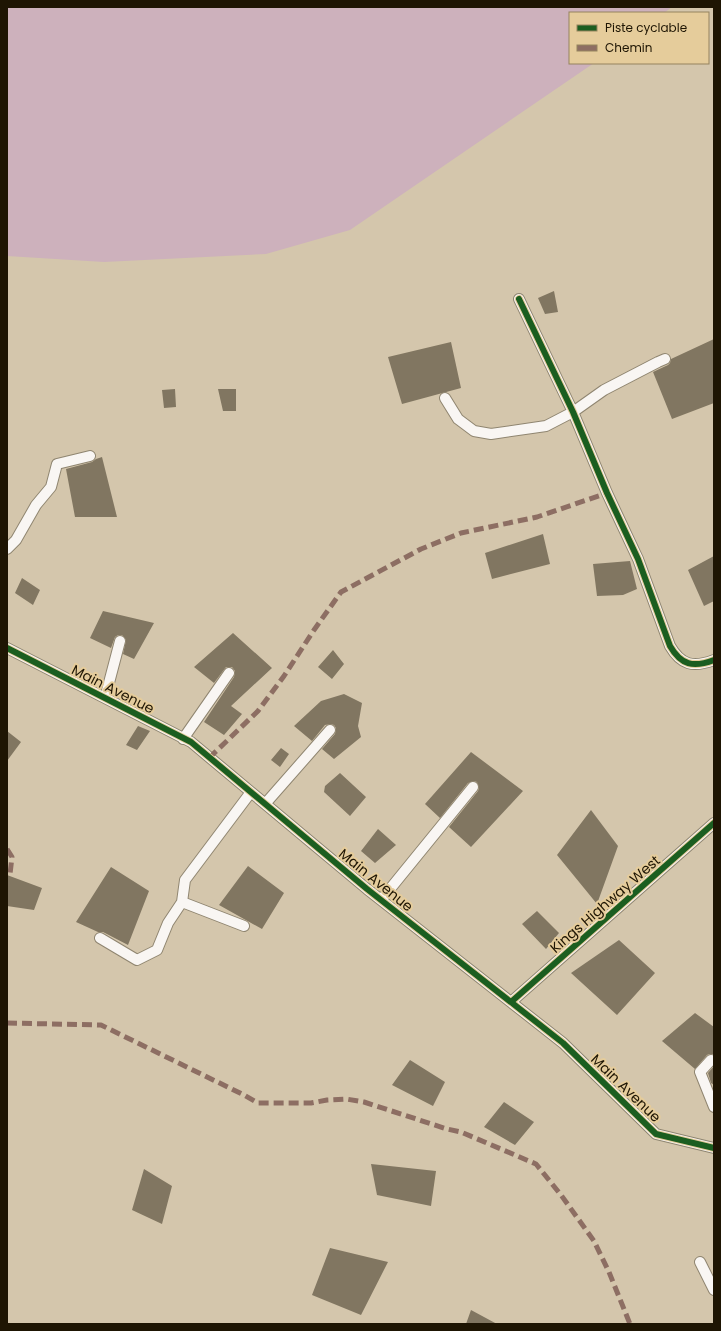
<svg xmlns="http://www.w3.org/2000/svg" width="721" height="1331" font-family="Poppins,sans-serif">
	<rect width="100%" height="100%" fill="#d4c6ac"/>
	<path fill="#cdb1bc" d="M7,7h665l-8,6h-94v50h24l-244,167 -84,24 -162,8 -97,-6z"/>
	<path fill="#817661" d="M554,291l4,21 -13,2 -7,-16z
		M714,339v64l-42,16 -19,-47 15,-7 2,-2 1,-4z
		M451,342l10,46 -59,16 -14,-47z
		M175,389l1,18 -12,1 -2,-18z
		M218,389h18v22h-13z
		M102,457l15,60h-42l-9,-48 26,-7 4,-3z
		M543,534l7,30 -58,15 -7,-26z
		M714,556v45l-10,5 -16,-36z
		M630,561l7,28 -14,6 -26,1 -4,-32z
		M22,578l18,12 -7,15 -18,-12z
		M103,611l51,12 -20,36 -11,-5 3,-14 -4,-5h-4l-3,2 -4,11 -21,-10z
		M233,633l39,35 -41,38 11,8 -18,21 -20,-13 30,-45 1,-6 -3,-4h-6l-12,16 -20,-16z
		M333,650l11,14 -12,15 -14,-12z
		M344,694l18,9 -4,23 3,11 -27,22 -12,-10 13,-15 1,-6 -2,-3 -3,-1 -6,1 -13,16 -18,-15 27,-25z
		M138,726l12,5 -13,19 -11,-5z
		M7,731l14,11 -14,19z
		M281,748l8,6 -9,13 -9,-7z
		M471,752l52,39 -52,56 -22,-20 29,-36 1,-3 -2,-6 -3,-1 -6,2 -28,35 -15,-14z
		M340,773l26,24 -16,19 -26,-24 1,-6z
		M591,810l27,36 -21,58 -40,-49z
		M378,829l18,16 -21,18 -14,-12z
		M248,866l36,27 -22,36 -43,-24z
		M111,867l38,24 -21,54 -25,-13h-5l-22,-10z
		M7,875l35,13 -8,22 -27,-4z
		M537,911l22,22 -13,16 -24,-25z
		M619,940l36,33 -38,42 -46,-42z
		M695,1013l19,14v27h-5l-2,1 -12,14 -33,-28z
		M410,1060l35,22 -12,24 -41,-21z
		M714,1066v19l-3,-2 -3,-10z
		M504,1102l30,20 -19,23 -31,-18z
		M371,1164l65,7 -5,35 -54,-11z
		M144,1169l28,17 -10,38 -30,-14z
		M330,1248l58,14 -27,53 -49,-20z
		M471,1310l26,14h-31z"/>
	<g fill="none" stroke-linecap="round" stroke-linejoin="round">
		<defs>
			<path id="street" d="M519,299l54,113 34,81 31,66 32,87c11,19 23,22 44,14
				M445,398l13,21 16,12 17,3 55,-8 27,-14 31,-22 54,-28 7,-3
				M7,549l9,-9 20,-35 15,-18 6,-23 33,-8
				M7,648l184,94 176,147 196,154 93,91 58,14
				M105,698l15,-57
				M183,739l46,-66
				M265,804l65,-74
				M381,900l92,-113
				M182,902l62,24
				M100,938l37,22 20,-10 11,-27 14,-21 3,-22 66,-88
				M511,1002l203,-179
				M711,1060l-11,12 14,35
				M700,1262l14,28"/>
		</defs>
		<use href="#street" stroke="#8f8570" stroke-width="12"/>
		<use href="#street" stroke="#f9f6f3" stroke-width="10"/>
		<path stroke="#8d6e63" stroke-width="5" stroke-dasharray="10 5" stroke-linecap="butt" d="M209,758l49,-47 26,-35 30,-46 27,-38 80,-43 40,-16 76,-16 70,-24
			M7,849l5,8 -2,17
			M7,1023l94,2 143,70 14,8h53l16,-3 19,-1 18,3 83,27 14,3 75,32 25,31 33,46 15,31 21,52"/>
		<defs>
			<path id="cycleway" d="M519,299l54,113 34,81 31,66 32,87c11,19 23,22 44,14
				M7,648l184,94 176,147 196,154 93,91 58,14
				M511,1002l203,-179"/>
		</defs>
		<use href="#cycleway" stroke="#e5cc9b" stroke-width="8"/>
		<use href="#cycleway" stroke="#1b5e20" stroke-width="6"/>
	</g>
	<g text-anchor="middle" stroke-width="4" stroke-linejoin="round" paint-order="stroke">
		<g font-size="14" fill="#1e1503" stroke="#e5cc9b">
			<text transform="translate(113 689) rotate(27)" y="5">Main Avenue</text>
			<text transform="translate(376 880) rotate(39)" y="5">Main Avenue</text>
			<text transform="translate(605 904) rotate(-41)" y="5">Kings Highway West</text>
			<text transform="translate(626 1088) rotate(44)" y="5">Main Avenue</text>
		</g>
	</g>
	<rect width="721" height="1331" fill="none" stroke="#1e1503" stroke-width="16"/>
	<rect x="569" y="12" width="140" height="52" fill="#e5cc9b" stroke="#95835e"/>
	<rect x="577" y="25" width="20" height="6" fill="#1b5e20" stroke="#95835e"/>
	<text x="605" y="32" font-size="12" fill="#1e1503">Piste cyclable</text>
	<rect x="577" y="45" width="20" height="6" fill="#8d6e63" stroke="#95835e"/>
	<text x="605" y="52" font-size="12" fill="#1e1503">Chemin</text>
</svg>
